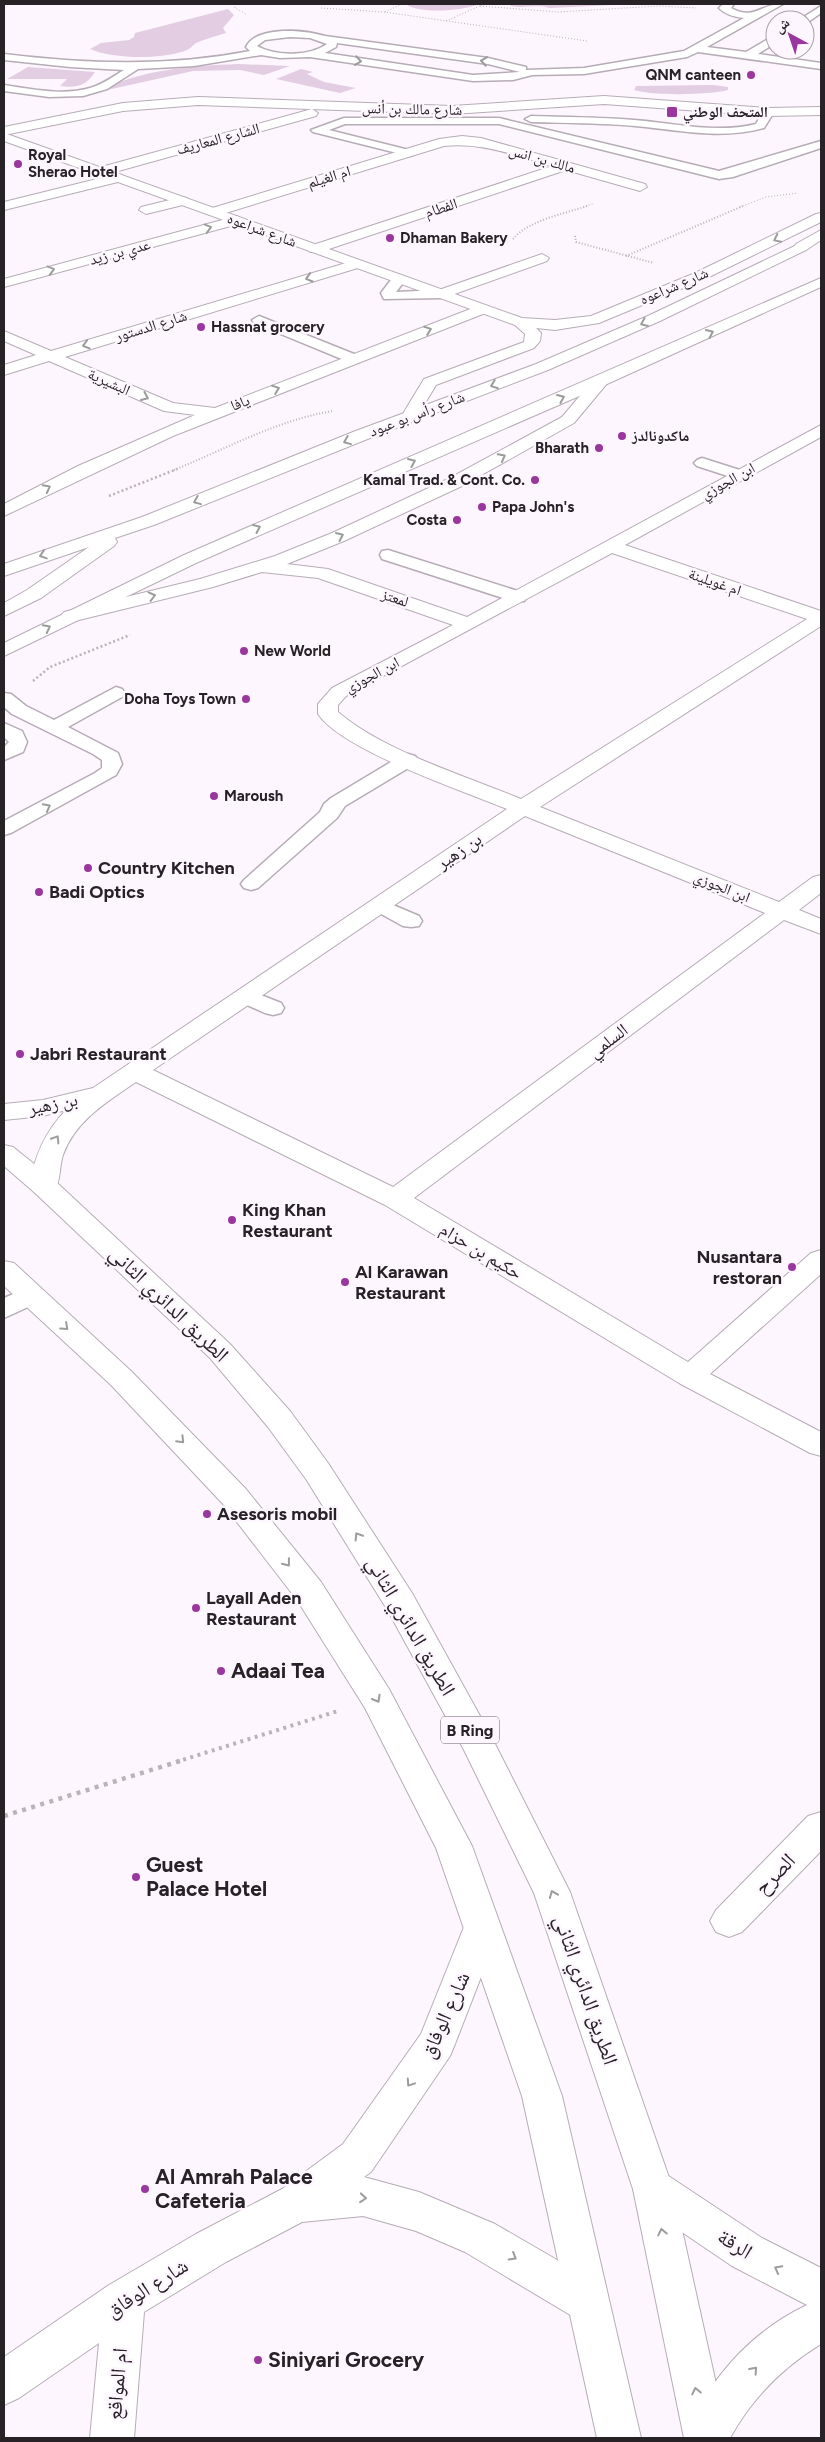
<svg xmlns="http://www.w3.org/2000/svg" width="825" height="2442" font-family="Figtree,'Noto Naskh Arabic',sans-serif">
	<rect width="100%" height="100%" fill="#fef6fe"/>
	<path fill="#e2cde2" d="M409,4h70c-16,7 -57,10 -72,1z
		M512,4h122l-85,4c-13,-4 -26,1 -39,-2z
		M228,9l6,6 -11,13 3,5c-10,3 -21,6 -30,10 -3,2 -6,6 -9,7 -24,10 -75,9 -97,-1l11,-6 28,-3 5,-3 1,-4z
		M238,64l52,2 -26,9 -24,-5 -47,1 -95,21c42,-23 93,-26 140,-28z
		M28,67l67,5c-9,14 -18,16 -35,14l7,-7h-60z
		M301,69l12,3 -6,2 17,8 32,6 -16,5 -64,-14z
		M714,85l14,2v3c-18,5 -77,6 -94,0l2,-4z"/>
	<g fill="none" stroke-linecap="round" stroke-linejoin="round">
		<defs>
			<path id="service" d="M723,4h11l-3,4c24,13 30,-5 52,-4l-76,43 39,5 29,-17v8l-17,11 63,9v6l-123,-17 -11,5 -103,17 -52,1 -19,5 -40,1 -163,-24 -30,1 -19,-3 -67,11 -56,3 -31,20 -24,7 -34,1 -45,-6v-6c27,4 59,11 86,3 12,-3 24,-12 34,-18l-54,-3 -66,-7v-6c83,10 164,13 246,-3l-4,-4c11,-22 59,-17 79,-11l163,22 38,9v3l58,-2 100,-17 60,-33c-9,-1 -18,-3 -25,-10zM290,37l20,1 17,6c-18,13 -52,12 -70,2l8,-6zM337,43l151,21 32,8 -47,3 -148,-22 11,-6z
				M821,6v7l-13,9 -9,-2z
				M768,109l6,3 -10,16c-44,12 -85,2 -129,-2 -35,-3 -69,-3 -104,-4l-6,-3 6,-3c34,1 69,1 103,4 41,3 82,14 122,4l8,-14z
				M344,118h155l220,53 102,-30v7l-88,29 -14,2 -220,-55h-154l-16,6 84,21v4l-4,1 -96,-24 -2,-2z
				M399,275l7,4 -10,13 45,-2 7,4 -7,4 -57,1 -3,-6 13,-17z
				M259,316l100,40 2,3 -2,3h-10l-95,-39 -2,-3z
				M702,458l44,14 2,3 -8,5 -43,-14 -3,-3 3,-3z
				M388,550l136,43 3,4 -3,4h-12l-130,-42 -2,-4 2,-4z
				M116,687l6,2 3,4 -3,4 -54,30 50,26 4,11 -6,11 -105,58 -7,2v-14l91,-48 7,-5v-8l-9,-6 -81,-40 -8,-7v-14l7,1 15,12 28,14z
				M4,723l18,8 5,11 -4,10 -19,8v-13l5,-5 -5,-5z
				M408,754l7,2 3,4 -3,4 -70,42 -8,12 -79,70 -7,2 -7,-2 -3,-4 3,-4 76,-68 4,-8 7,-6 70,-42z
				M379,899l40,17 3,5 -3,5 -8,1 -8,-1 -31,-17 -4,-4 4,-4z
				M246,989l35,14 3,5 -3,5 -8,2 -8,-2 -27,-12 -3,-5 3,-5z
				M30,1287l9,3 4,6 -4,6 -35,16v-20z"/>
			<path id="minor" d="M604,96l164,12 53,-1v8l-53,1 -164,-12 -152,10 -254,-9 -75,6 -119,24v-8l119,-24 75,-6 254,9z
				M312,109l6,4 -2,3 -212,59 -5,1 -7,-4 2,-3z
				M462,136l19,2 164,46 2,3 -7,4 -74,-21 -246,82h-10l-2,-3 2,-3 242,-80c-35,-10 -70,-24 -108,-20l-225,69h-10l-2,-3 2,-3 230,-70z
				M117,174l5,1 2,3 -2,3 -118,29v-8z
				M182,197l5,1 2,3 -2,3 -41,10 -7,-4 2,-3z
				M237,216l7,4 -2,3 -238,64v-8z
				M542,254l7,4 -2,3 -101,36h-10l-2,-3 2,-3z
				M356,260l7,4 -2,3 -296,90 108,46 42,5 263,-102h10l2,3 -2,3 -315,124 -169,80v-12l74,-38 117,-51 -31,-4 -115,-50 -45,14v-10l32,-10 -32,-14v-10l47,20z
				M601,376l8,5 -35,42 -112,63 -118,55 -57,23 41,5 139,48 354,-192v12l-196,108 196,66v15l-281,181 239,95 34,-25 8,-2v18l-22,17 22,9v15l-37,-14 -370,278 274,164 123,-109 10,-3v24l-111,100 111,58v24l-11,-3 -131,-70 -294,-178 -249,-123c-28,19 -61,39 -73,73 -4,12 -2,26 -9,37l-10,3 -10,-3 -4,-6c4,-30 15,-54 36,-76l-23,6 -39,4v-16l39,-4 50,-12 414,-279c-44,-18 -165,-59 -189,-95v-10l14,-16 121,-63 -135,-47 -56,-6 -49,15 -142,35 -7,-2 -3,-4 3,-4 136,-33 75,-23 57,-23 118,-55 112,-61 33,-39zM612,553l195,66 -286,180c-55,-23 -138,-48 -183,-87v-7l8,-9zM525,816l240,97 -372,274 -240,-117z
				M821,1812v39l-79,81 -13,5 -13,-5 -6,-11 6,-11 92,-94z
				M481,1912l13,5 6,11 -45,116 -5,12 -79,116 -7,5 55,15 76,32 107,62 6,15 -6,15 -15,6 -15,-6 -107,-64 -49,-21 -53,-15 -61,6 -76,40 -82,50 -10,126h-44l9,-95 -80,55 -15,7v-48l105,-72 87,-51 86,-45 61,-45 78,-110 47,-117z
				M653,2169l14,6 95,63 59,30v76c-39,24 -69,54 -91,94h-46c24,-58 66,-106 123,-133l-75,-39 -93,-63 -6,-14 6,-14z"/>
			<path id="tertiary" d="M4,133l518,185 33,2 36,-4 104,-43 121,-59 5,-1v9l-116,57 -106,44 -44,7 -19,-2 5,5 -1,8 -6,7 -98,37 -21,35h-12l-2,-3 23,-38 100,-37 1,-8 -10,-9 -511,-184z"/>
			<path id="primary" d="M801,243l7,4 -2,3 -146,71 -112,49 -183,70 -211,85 -39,13 2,4 -3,4 -73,52 -37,18v-13l23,-13 62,-43 -85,29v-12l138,-47 211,-85 183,-68 114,-49z
				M821,278v9l-214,97 -411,179 -192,93v-13l180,-88z
				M4,1145l9,2 41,33 176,164 60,67 38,52 84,130 78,141 80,158 103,297 55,249h-44l-51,-249 -99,-296 -70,-143 -76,-139 -82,-132 -38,-52 -58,-69 -176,-166 -30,-26z
				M4,1261l10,2 117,108 114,117 76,94 68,107 83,157 90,250 79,342h-44l-75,-342 -86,-248 -71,-140 -68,-108 -74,-96 -112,-119 -107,-99z"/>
			<path id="motorway" d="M821,230v10l-15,10h-10l-2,-3 2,-3z"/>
		</defs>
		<use href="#service" stroke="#b6acb6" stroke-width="3"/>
		<use href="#minor" stroke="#b6acb6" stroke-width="2"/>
		<use href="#tertiary" stroke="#b6acb6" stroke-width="2"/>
		<use href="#primary" stroke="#b6acb6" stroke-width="2"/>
		<use href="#motorway" stroke="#b6acb6" stroke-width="2"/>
		<path stroke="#bab3ba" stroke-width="1" stroke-dasharray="1 2" stroke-linecap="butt" d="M234,4l1,4 11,6
			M480,6l78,6 101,-6 37,2
			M321,8l63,4 203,29
			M385,12l17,-8
			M446,21l38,-17
			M583,207l10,-3
			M740,207l26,-10 32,-4"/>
		<path stroke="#bab3ba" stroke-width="2" stroke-dasharray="1 2" stroke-linecap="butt" d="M575,236l1,6 78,21
			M513,239c16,-19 51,-25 74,-33
			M626,256l117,-50
			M174,470c52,-21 103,-50 159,-59"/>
		<path stroke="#bab3ba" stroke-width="2.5" stroke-dasharray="2 2.5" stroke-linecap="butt" d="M109,496l68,-27
			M33,681l17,-14 80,-32"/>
		<path stroke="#bab3ba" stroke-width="4" stroke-dasharray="3 4.5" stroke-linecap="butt" d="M176,1762l162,-51"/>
		<path stroke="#bab3ba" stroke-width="4.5" stroke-dasharray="4 5.5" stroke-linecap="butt" d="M4,1816l176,-55"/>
		<use href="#service" fill="#fff" fill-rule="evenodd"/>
		<use href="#minor" fill="#fff" fill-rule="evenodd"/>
		<use href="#tertiary" fill="#fff" fill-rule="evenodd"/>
		<use href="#primary" fill="#fff" fill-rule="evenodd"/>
		<use href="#motorway" fill="#fff" fill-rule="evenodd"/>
	</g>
	<defs><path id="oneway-chevron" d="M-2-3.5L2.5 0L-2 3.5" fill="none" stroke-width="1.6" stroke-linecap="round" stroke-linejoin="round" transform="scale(1.25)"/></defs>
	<g stroke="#9d9c9d">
		<use href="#oneway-chevron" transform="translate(358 61) rotate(8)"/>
		<use href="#oneway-chevron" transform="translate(484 61) rotate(-171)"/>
		<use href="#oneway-chevron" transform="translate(208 228) rotate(-15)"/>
		<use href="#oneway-chevron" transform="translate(777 239) rotate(154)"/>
		<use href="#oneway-chevron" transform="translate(51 270) rotate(-15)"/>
		<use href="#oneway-chevron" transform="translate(309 278) rotate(163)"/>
		<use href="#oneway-chevron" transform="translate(644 323) rotate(157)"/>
		<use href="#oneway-chevron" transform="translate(428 330) rotate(-21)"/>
		<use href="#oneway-chevron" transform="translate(710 333) rotate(-24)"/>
		<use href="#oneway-chevron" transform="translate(86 345) rotate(163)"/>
		<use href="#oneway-chevron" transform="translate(494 385) rotate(159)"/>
		<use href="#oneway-chevron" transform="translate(276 389) rotate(-21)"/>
		<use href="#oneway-chevron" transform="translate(145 397) rotate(24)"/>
		<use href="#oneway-chevron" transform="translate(561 398) rotate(-23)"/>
		<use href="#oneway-chevron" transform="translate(347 441) rotate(158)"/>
		<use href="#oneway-chevron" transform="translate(502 457) rotate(-28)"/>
		<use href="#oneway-chevron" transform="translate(412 462) rotate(-23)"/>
		<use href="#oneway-chevron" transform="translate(47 488) rotate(-27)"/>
		<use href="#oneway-chevron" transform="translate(197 501) rotate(158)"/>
		<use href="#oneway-chevron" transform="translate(257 528) rotate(-24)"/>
		<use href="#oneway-chevron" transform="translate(340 536) rotate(-24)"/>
		<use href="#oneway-chevron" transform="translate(43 555) rotate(162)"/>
		<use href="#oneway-chevron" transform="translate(152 596) rotate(-14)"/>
		<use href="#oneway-chevron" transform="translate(47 628) rotate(-27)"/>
		<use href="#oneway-chevron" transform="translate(47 807) rotate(-28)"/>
		<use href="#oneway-chevron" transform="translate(56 1139) rotate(-58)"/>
		<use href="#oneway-chevron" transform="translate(65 1327) rotate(42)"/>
		<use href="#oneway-chevron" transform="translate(181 1440) rotate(46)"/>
		<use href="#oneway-chevron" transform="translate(358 1536) rotate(-122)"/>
		<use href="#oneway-chevron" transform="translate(287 1563) rotate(52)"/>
		<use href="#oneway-chevron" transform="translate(377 1699) rotate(60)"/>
		<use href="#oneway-chevron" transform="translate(553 1894) rotate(-112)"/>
		<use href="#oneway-chevron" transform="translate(410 2083) rotate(124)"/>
		<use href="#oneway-chevron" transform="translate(363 2198) rotate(5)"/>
		<use href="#oneway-chevron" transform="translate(662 2232) rotate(-102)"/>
		<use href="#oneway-chevron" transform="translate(513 2257) rotate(31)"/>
		<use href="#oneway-chevron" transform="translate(778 2269) rotate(-152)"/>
		<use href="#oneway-chevron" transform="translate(754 2370) rotate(-48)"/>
		<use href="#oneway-chevron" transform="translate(696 2391) rotate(-102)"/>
	</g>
	<g fill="#99379e" stroke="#fef6fe" stroke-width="2">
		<circle cx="751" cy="75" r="5"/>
		<rect x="666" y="106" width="12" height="12" rx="2.5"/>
		<circle cx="18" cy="164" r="5"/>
		<circle cx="390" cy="238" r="5"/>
		<circle cx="201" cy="327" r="5"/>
		<circle cx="622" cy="436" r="5"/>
		<circle cx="599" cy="448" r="5"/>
		<circle cx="535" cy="480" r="5"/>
		<circle cx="482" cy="507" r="5"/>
		<circle cx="457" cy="520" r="5"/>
		<circle cx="244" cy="651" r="5"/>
		<circle cx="246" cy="699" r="5"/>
		<circle cx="214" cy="796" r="5"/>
		<circle cx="88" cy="868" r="5"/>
		<circle cx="39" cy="892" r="5"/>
		<circle cx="20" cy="1054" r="5"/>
		<circle cx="232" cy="1220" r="5"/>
		<circle cx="792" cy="1267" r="5"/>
		<circle cx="345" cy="1282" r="5"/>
		<circle cx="207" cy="1514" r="5"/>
		<circle cx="196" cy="1608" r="5"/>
		<circle cx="221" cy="1671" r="5"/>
		<circle cx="136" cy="1877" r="5"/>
		<circle cx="145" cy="2189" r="5"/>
		<circle cx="258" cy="2360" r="5"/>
	</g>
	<g text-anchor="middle" stroke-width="5" stroke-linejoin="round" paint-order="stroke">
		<g font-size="15" font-weight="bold" fill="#262226" stroke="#fef6fe" text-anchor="start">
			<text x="741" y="80" text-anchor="end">QNM canteen</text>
			<text x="683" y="117">المتحف الوطني</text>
			<text x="28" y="160">Royal<tspan x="28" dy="17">Sherao Hotel</tspan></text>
			<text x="400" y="243">Dhaman Bakery</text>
			<text x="211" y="332">Hassnat grocery</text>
			<text x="632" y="441">ماكدونالدز</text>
			<text x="589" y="453" text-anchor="end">Bharath</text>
			<text x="525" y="485" text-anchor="end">Kamal Trad. &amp; Cont. Co.</text>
			<text x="492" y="512">Papa John's</text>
			<text x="447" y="525" text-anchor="end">Costa</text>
			<text x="254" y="656">New World</text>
			<text x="236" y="704" text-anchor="end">Doha Toys Town</text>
			<text x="224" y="801">Maroush</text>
		</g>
		<g font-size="15" fill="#262226" stroke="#fef6fe">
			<text transform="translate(412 109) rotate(1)" y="5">شارع مالك بن أنس</text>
			<text transform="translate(218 139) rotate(-15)" y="5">الشارع المعاريف</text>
			<text transform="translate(542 159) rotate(16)" y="5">مالك بن انس</text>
			<text transform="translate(329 177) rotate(-17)" y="5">ام الغيلم</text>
			<text transform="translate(441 208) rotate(-18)" y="5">الفطام</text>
			<text transform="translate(262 230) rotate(20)" y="5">شارع شراعوه</text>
			<text transform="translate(120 252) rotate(-15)" y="5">عدي بن زيد</text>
			<text transform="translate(674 286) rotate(-23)" y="5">شارع شراعوه</text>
			<text transform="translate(151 326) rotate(-17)" y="5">شارع الدستور</text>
			<text transform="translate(109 382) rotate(24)" y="5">البشيرية</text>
			<text transform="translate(240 403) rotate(-21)" y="5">يافا</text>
			<text transform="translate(417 414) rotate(-21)" y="5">شارع رأس بو عبود</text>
			<text transform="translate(728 481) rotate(-29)" y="5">ابن الجوزي</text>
			<text transform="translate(715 582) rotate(19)" y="5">ام غويلينة</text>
			<text transform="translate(395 598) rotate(19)" y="5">لمعتز</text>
			<text transform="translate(372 675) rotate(-28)" y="5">ابن الجوزي</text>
			<text transform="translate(722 887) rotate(22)" y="5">ابن الجوزي</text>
		</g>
		<rect fill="#fef6fe" stroke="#676267" stroke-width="1" x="441" y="1716.5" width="58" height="27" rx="4"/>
		<g font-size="16" font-weight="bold" fill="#262226">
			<text x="470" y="1736">B Ring</text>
		</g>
		<g font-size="18" fill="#262226" stroke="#fef6fe">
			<text transform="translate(459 851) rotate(-34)" y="6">بن زهير</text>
			<text transform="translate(608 1041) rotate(-37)" y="6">السلمي</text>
			<text transform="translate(53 1104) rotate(-11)" y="6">بن زهير</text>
			<text transform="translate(481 1251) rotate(31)" y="6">حكيم بن حزام</text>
		</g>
		<g font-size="18" font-weight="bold" fill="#262226" stroke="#fef6fe" text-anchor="start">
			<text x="98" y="874">Country Kitchen</text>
			<text x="49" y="898">Badi Optics</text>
			<text x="30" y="1060">Jabri Restaurant</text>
			<text x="242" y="1216">King Khan<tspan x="242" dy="21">Restaurant</tspan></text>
			<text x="782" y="1263" text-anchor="end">Nusantara<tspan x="782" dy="21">restoran</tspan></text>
			<text x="355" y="1278">Al Karawan<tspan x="355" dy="21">Restaurant</tspan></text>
			<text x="217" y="1520">Asesoris mobil</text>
			<text x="206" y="1604">Layall Aden<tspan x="206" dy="21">Restaurant</tspan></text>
		</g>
		<g font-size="21" fill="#262226" stroke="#fef6fe">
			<text transform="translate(169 1304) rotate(44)" y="7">الطريق الدائري الثاني</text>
			<text transform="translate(411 1626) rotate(60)" y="7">الطريق الدائري الثاني</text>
			<text transform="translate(775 1874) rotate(-46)" y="7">الصرح</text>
			<text transform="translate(586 1990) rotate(71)" y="7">الطريق الدائري الثاني</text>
			<text transform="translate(445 2015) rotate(-66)" y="7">شارع الوفاق</text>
			<text transform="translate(735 2244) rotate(32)" y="7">الرقة</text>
			<text transform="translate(147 2288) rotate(-32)" y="7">شارع الوفاق</text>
			<text transform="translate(117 2384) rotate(-85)" y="7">ام المواقع</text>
		</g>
		<g font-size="21" font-weight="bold" fill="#262226" stroke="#fef6fe" text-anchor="start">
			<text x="231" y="1678">Adaai Tea</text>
			<text x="146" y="1872">Guest<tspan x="146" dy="24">Palace Hotel</tspan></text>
			<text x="155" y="2184">Al Amrah Palace<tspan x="155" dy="24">Cafeteria</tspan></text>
			<text x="268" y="2367">Siniyari Grocery</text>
		</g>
	</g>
	<rect width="825" height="2442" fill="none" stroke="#262226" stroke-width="10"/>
	<g transform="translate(790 35) rotate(320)"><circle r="24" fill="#fef6fe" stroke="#a8a1a8"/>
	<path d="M0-4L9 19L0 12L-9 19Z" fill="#99379e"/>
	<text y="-8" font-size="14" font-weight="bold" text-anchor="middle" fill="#262226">ش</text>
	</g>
</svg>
